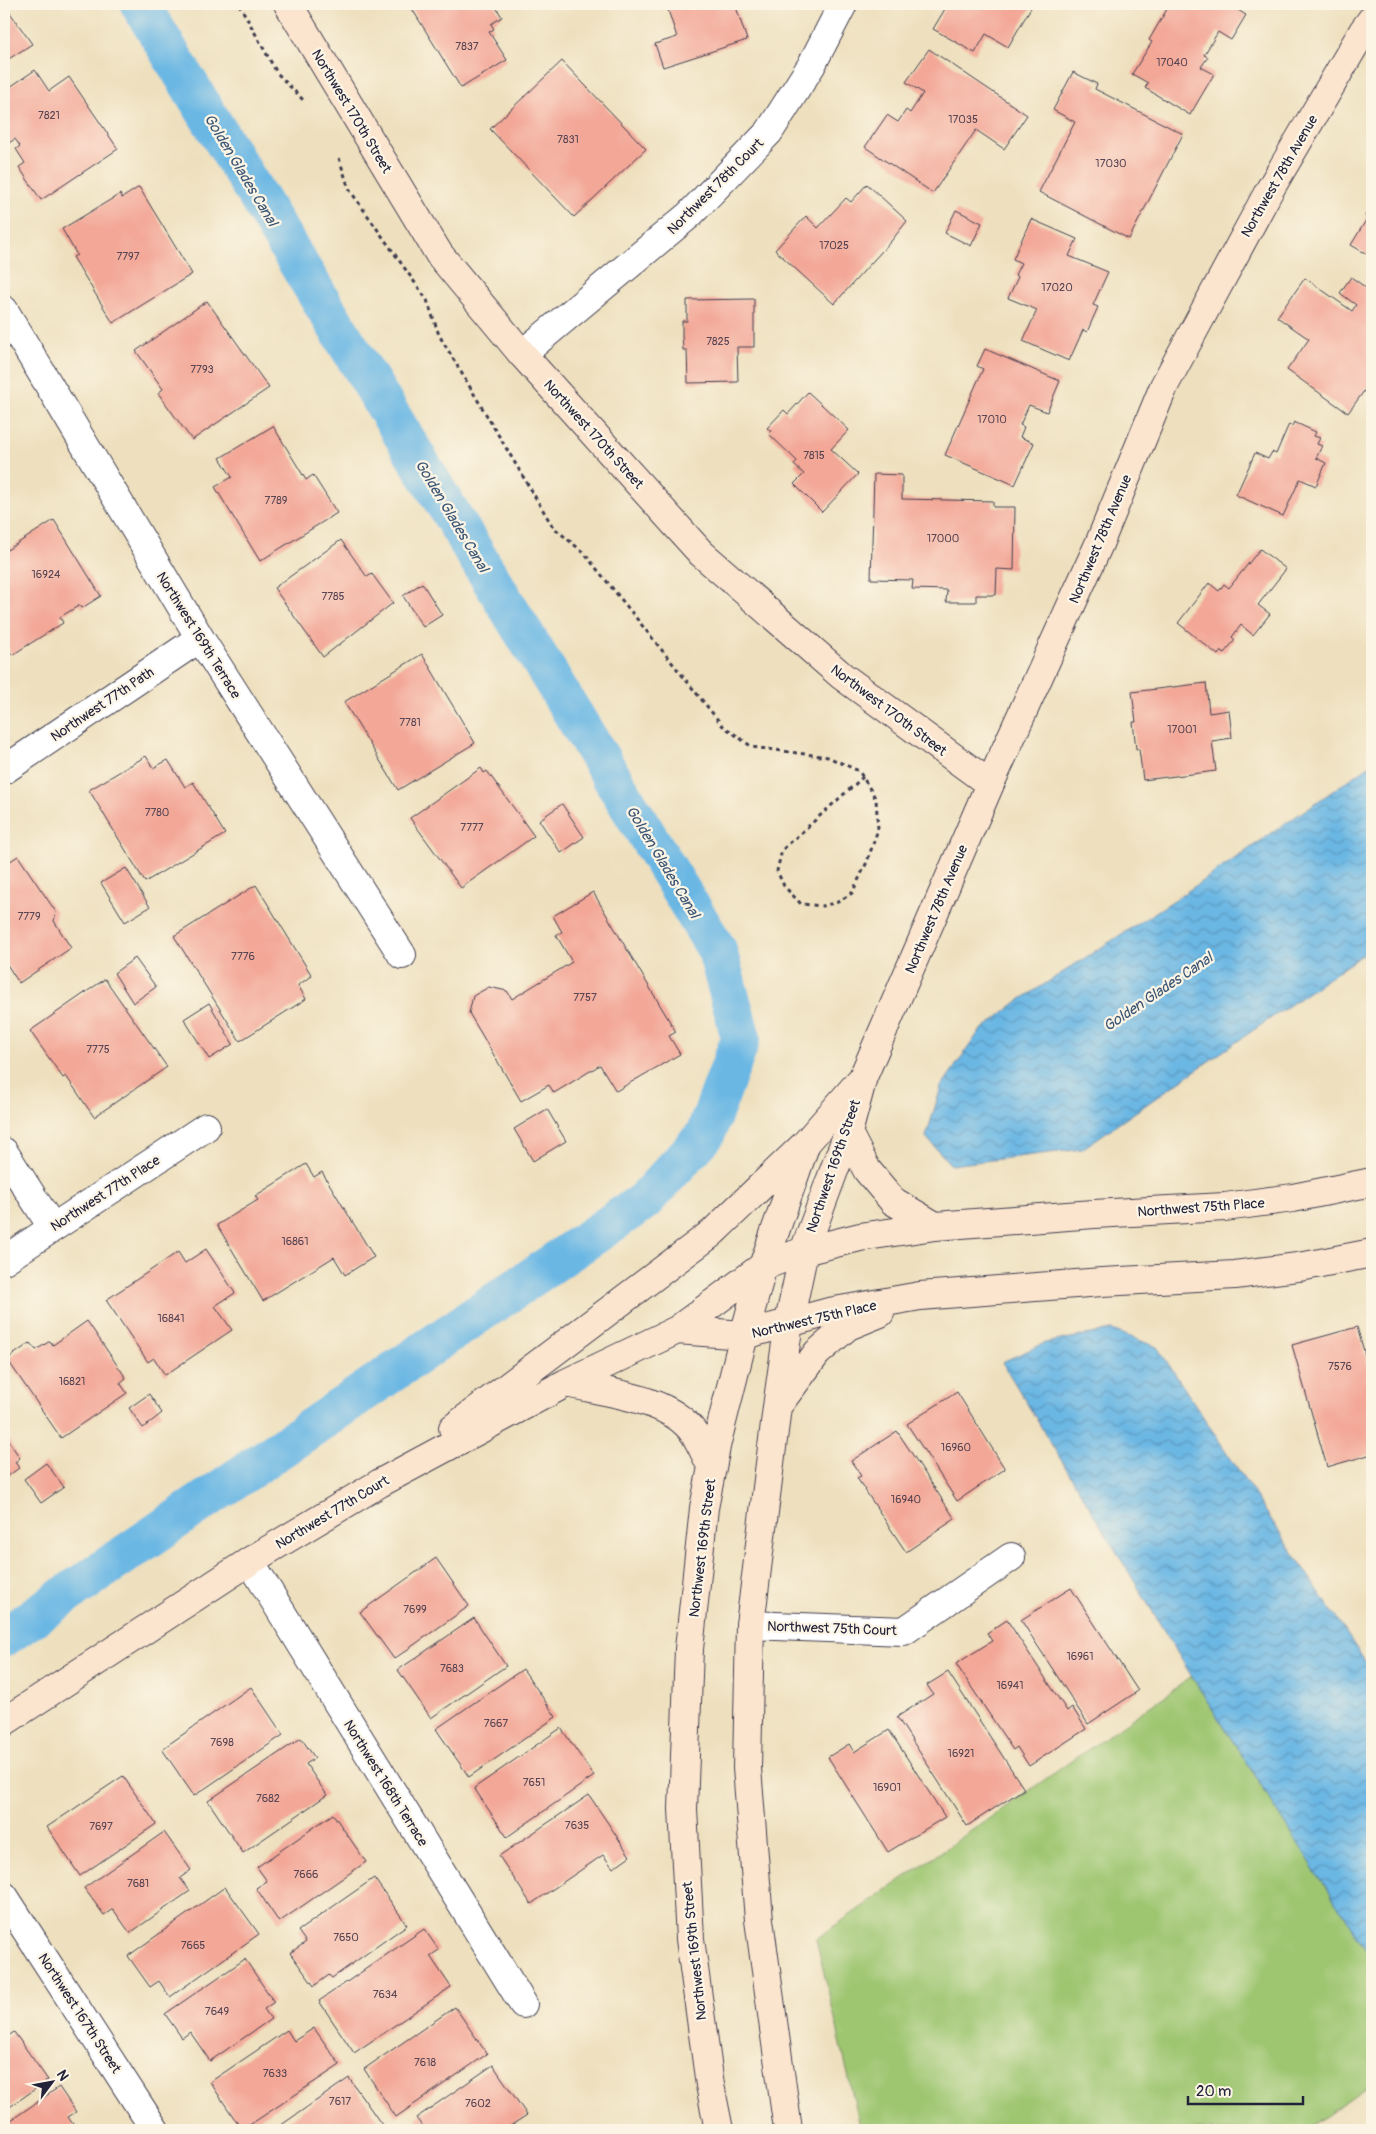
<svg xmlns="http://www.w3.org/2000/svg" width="1376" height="2134" font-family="Pangolin,sans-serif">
	<defs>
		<pattern id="water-waves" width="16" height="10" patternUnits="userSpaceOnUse" patternTransform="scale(1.25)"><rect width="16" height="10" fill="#6bb7e4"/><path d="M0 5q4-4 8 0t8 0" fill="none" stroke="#5894ba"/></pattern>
	</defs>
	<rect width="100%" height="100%" fill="#fcf5e5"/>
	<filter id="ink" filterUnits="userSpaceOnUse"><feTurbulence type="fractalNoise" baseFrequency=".02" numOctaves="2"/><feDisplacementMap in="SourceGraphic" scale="10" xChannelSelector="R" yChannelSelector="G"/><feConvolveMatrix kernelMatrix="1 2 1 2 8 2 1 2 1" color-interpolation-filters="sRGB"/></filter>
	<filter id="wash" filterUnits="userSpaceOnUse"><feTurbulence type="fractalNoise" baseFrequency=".0096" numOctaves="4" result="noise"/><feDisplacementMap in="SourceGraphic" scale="20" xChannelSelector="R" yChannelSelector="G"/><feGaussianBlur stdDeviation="1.12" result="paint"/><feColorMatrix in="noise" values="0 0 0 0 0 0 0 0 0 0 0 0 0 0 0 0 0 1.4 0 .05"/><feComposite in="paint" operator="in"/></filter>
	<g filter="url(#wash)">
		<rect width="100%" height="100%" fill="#eee0be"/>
		<path fill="#9ec671" stroke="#607456" d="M1192,1677l180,282v125l-66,46h-445l-45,-191z"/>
		<path fill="url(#water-waves)" stroke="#466c90" d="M1372,764v184l-290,201 -131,16 -25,-28 15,-50 38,-55 38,-30 165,-107z
			M1112,1330l45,17 215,325v287l-180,-282 -190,-315 43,-19z"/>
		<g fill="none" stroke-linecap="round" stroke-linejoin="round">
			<path stroke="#6bb7e4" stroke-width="40" d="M4,1637l640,-436 61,-66 36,-97 -24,-88 -577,-946"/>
		</g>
		<g id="blocks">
			<path fill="#f3a797" d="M4,4l28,40 -28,18z
				M409,4h85l8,13 -11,7 3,5 -5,3 18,28 -46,28z
				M666,4h69l12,36 -84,27 -8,-23 22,-7z
				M948,4h85l-25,43 -22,-13 -11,19 -42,-24z
				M1170,4h58l18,11 -15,25 -13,-8 -14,23 4,2 -7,10 13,7 -24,41 -45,-27 3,-5 -16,-9 20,-32 -3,-2z
				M929,49l98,66 -23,34 -28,-19 -43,63 -68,-46 22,-32 11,7 8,-12 4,3 13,-20 -17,-11z
				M562,61l84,88 -72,68 -84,-88z
				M35,70l14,21 20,-14 49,72 -77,51 -22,-33 6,-4 -9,-14 4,-3 -5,-7 -11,7v-55z
				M1073,72l24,12 -2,5 88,45 -54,105 -90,-47 36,-70 -22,-12z
				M867,184l40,37 -15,19 -58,64 -59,-54 31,-34 12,12 28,-30 5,4z
				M139,187l53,87 -79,49 -40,-66 4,-2 -15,-26 58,-35 2,4z
				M1372,204v53l-21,-12 17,-28 -3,-1z
				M956,210l26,13 -11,23 -26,-13z
				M1031,219l46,20 -8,17 39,16 -15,33 5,2 -11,25 -4,-2 -14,31 -46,-20 14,-31 -29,-12 10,-21 -3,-2 6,-12 -8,-4z
				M1351,277l21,15v99l-5,-4 -19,26 -61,-43 22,-31 -32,-22 28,-39 47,33 4,-6 -16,-12z
				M754,299v48h-17l1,35 -50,1 -1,-33h-4l-1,-15v-14h5v-21z
				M207,301l62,87 -77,52 -34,-47 5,-4 -27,-38z
				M985,349l75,32 -13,31 -18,-7 -9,20 4,2 -4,10 14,6 -19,42 -70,-30 38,-86 -6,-3z
				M808,392l41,38 -18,19 27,25 -36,38 -28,-28 10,-10 -10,-9 3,-4 -28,-27 2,-3 -4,-3 17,-18 4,4z
				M1294,422l22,10 -2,4 6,2 -3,6 5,2 -6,12 10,5 -10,23 -16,-7 -17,37 -47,-21 19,-42 13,6 4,-7 4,2 13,-30 3,2z
				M273,426l33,54 7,-5 24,38 -77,48 -45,-74 17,-10 -12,-19z
				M874,474l28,1v24l91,2v6h22l-1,63 -17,-1 -1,26h-20v7h-30l1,-12 -35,-1 1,-9 -42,-1z
				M54,520l47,76 -19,12 -2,-3 -20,12 3,6 -51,32 -8,-14v-89z
				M341,540l26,37 5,-3 21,29 -70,54 -49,-69z
				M1260,549l26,20 -28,36 12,9 -17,21 -12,-10 -9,12 3,3 -11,13 -3,-2 -3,4 -40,-32 31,-40 10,8 5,-7 5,4z
				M422,583l20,32 -19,12 -20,-31z
				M422,654l53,89 -77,47 -54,-88z
				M1206,683l3,30 20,-3 3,28 -20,3 4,30 -73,9 -4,-31h-3l-3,-27h3l-4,-30z
				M146,756l7,12 15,-8 17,27 8,-5 32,52 -80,48 -56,-92z
				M481,768l3,5 3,-2 47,65 -73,52 -51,-70z
				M562,804l22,33 -23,16 -22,-33z
				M18,856l38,56 -2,9 17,27 -52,35 -15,-23v-95z
				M126,868l24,39 -25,15 -24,-39z
				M256,885l56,91 -14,9 8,14 -66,42 -66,-105z
				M593,892l83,140 -7,4 11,18 -64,37 -16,-26 -46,28 -5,-8 -28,16 -52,-88 4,-17 16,-9 18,4 5,8 60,-37 -16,-27 6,-3 -9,-16z
				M135,958l21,29 -23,16 -19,-30z
				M105,979l62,88 -73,50 -28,-41 -3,2 -33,-47z
				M209,1003l24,41 -24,15 -25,-40z
				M547,1109l19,32 -33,20 -19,-32z
				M306,1164l8,13 8,-5 52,85 -29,18 -11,-18 -71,44 -46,-76 41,-25 -3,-4z
				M206,1249l29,44 -20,13 17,24 -67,45 -11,-17 -6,4 -42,-62 72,-48 7,11z
				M87,1321l39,57 -6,5 7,10 -66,45 -54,-79 23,-16 6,7 14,-9 3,4z
				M1357,1327l15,52v75l-45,13 -35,-122z
				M957,1392l48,77 -48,32 -50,-77z
				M149,1394l13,19 -19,15 -14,-20z
				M897,1431l58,88 -49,33 -49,-74 4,-2 -10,-15z
				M4,1434l16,24 -5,4 4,6 -15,11z
				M46,1463l18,24 -23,16 -17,-24z
				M436,1558l33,48 -75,53 -34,-47z
				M1071,1588l67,103 -50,33 -67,-104z
				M474,1618l32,48 -75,52 -33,-48z
				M1007,1620l60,91 5,-4 14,22 -57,37 -12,-19 -4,3 -57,-86 36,-23 -5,-8z
				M523,1669l33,48 -87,60 -33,-48z
				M948,1672l76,117 -57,37 -70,-109 36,-23 -6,-9z
				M251,1687l32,48 -89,61 -32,-47z
				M561,1728l33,48 -87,61 -33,-49z
				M889,1730l56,87 -57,35 -60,-95 21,-13 5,8z
				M301,1738l14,20 -9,6 21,31 -84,58 -35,-52z
				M123,1776l33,48 -76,52 -33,-49z
				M589,1795l41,61 -17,12 -10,-13 -72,49 -32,-48z
				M333,1814l33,48 -87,60 -23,-34 11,-7 -10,-14z
				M164,1832l27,38 -11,8 10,13 -60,42 -17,-24 -9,6 -20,-27z
				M374,1878l33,47 -75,53 -3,-3 -15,11 -24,-33 16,-11 -8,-11z
				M225,1887l34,47 -89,63 -11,-16 -9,6 -22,-31z
				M424,1929l15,21 -9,6 21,31 -97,66 -35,-52z
				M245,1959l29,43 -10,7 7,10 -61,42 -20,-29 -8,6 -17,-24z
				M455,2007l32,47 -91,63 -32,-48z
				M314,2028l26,37 -98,65 -32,-48 77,-52 7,11z
				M14,2032l34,48 -44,31v-72z
				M493,2065l34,50 -23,15h-79l-9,-12z
				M349,2078l33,47 -8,5h-100z
				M59,2087l17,25 -8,5 9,13h-73v-5z"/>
		</g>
	</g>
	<g filter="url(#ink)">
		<use href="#blocks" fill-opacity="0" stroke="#413e4f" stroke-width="1"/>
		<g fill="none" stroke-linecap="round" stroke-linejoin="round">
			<defs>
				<path id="street" d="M4,310l196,328 202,317
					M522,354l167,-139 80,-83 42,-66 32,-62
					M4,770l196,-132
					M4,1152l48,75
					M4,1260l202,-133
					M250,1561l273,443
					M750,1625l154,6 107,-74
					M4,1896l151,234"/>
				<path id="secondary" d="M288,4l151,250 83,100 179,199 141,123 148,108
					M848,1133l19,37 26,31 42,25
					M677,1330l67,5 85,-23 91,-16 182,-14 133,-7 70,-9 67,-13
					M566,1383c39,9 104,15 128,50 7,11 12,23 18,35
					M779,1404l38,-51 31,-27 32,-13
					M453,1428l259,-195 91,-87
					M4,1722l246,-161 130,-78 186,-100 111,-53 86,-64 41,-15 56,-14 75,-11 159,-12 131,-7 68,-9 79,-16
					M719,2130l-9,-45 -20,-146 -7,-130 6,-160 15,-141 13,-66 27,-107 19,-69 43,-123 53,-61
					M788,2130l-29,-210 -12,-152 3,-143 27,-218 12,-85 15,-71 44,-118 15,-56 127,-293 109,-240 65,-158 105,-195 94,-160 9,-12"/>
			</defs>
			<use href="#street" stroke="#413e4f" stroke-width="30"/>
			<use href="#secondary" stroke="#413e4f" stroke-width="30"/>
			<path stroke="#413e4f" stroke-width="3" stroke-dasharray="4 4" stroke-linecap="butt" d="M239,4l38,69 28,29
				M339,158l10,31 78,111 12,35 114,192 31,26 138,172 30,22 76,10 31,14 17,28 2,30 -11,33 -15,31 -14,9 -16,4 -21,-2 -17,-18 -7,-15 5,-21 81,-73"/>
			<use href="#street" stroke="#fff" stroke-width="28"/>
			<use href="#secondary" stroke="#fce5cf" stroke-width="28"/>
		</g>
	</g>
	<g text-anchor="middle" stroke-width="4.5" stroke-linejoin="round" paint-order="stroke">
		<g font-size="11" fill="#564352">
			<text x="467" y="50">7837</text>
			<text x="1172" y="66">17040</text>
			<text x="49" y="119">7821</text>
			<text x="963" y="123">17035</text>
			<text x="568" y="143">7831</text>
			<text x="1111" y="167">17030</text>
			<text x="834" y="249">17025</text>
			<text x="128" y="260">7797</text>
			<text x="1057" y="291">17020</text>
			<text x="718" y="345">7825</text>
			<text x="202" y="373">7793</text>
			<text x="992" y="423">17010</text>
			<text x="814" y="459">7815</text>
			<text x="276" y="504">7789</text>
			<text x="943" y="542">17000</text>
			<text x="46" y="578">16924</text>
			<text x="333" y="600">7785</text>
			<text x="410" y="726">7781</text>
			<text x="1182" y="733">17001</text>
			<text x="157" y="816">7780</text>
			<text x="472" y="831">7777</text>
			<text x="29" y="920">7779</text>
			<text x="243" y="960">7776</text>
			<text x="585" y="1001">7757</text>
			<text x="98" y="1053">7775</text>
			<text x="295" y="1245">16861</text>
			<text x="171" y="1322">16841</text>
			<text x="1340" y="1370">7576</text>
			<text x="72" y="1385">16821</text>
			<text x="956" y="1451">16960</text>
			<text x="906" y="1503">16940</text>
			<text x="415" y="1613">7699</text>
			<text x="1080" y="1660">16961</text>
			<text x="452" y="1672">7683</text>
			<text x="1010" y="1689">16941</text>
			<text x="496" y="1727">7667</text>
			<text x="222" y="1746">7698</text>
			<text x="961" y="1757">16921</text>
			<text x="534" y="1786">7651</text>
			<text x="887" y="1791">16901</text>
			<text x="268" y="1802">7682</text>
			<text x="577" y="1829">7635</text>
			<text x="101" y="1830">7697</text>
			<text x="306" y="1878">7666</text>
			<text x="138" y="1887">7681</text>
			<text x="346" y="1941">7650</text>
			<text x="193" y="1949">7665</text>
			<text x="385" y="1998">7634</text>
			<text x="217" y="2015">7649</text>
			<text x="425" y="2066">7618</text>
			<text x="275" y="2077">7633</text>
			<text x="340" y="2105">7617</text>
			<text x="478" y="2107">7602</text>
		</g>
		<g font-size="14" fill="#22223b" stroke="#fcf5e5">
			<text transform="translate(352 111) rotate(59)" y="5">Northwest 170th Street</text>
			<text transform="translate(1279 176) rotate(-60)" y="5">Northwest 78th Avenue</text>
			<text transform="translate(715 186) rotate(-45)" y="5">Northwest 78th Court</text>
			<text transform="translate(594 434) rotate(48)" y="5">Northwest 170th Street</text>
			<text transform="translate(1100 539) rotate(-67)" y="5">Northwest 78th Avenue</text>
			<text transform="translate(199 635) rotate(58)" y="5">Northwest 169th Terrace</text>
			<text transform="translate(102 704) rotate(-34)" y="5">Northwest 77th Path</text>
			<text transform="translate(889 710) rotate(37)" y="5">Northwest 170th Street</text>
			<text transform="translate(936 909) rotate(-67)" y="5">Northwest 78th Avenue</text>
			<text transform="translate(833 1166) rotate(-71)" y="5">Northwest 169th Street</text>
			<text transform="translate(105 1193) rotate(-33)" y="5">Northwest 77th Place</text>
			<text transform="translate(1201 1207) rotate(-4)" y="5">Northwest 75th Place</text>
			<text transform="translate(814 1319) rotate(-13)" y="5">Northwest 75th Place</text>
			<text transform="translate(332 1512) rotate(-31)" y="5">Northwest 77th Court</text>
			<text transform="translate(702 1548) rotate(-83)" y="5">Northwest 169th Street</text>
			<text transform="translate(832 1628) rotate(2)" y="5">Northwest 75th Court</text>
			<text transform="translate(386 1783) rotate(58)" y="5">Northwest 168th Terrace</text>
			<text transform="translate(694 1951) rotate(-96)" y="5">Northwest 169th Street</text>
			<text transform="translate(80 2013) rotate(57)" y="5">Northwest 167th Street</text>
		</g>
		<g font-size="15" font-style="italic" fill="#3c5676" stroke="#fcf5e5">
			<text transform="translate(241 170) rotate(59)" y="5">Golden Glades Canal</text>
			<text transform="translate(452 516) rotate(59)" y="5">Golden Glades Canal</text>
			<text transform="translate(663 862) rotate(59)" y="5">Golden Glades Canal</text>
			<text transform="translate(1158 992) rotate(-34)" y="5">Golden Glades Canal</text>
		</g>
	</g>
	<rect width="1376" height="2134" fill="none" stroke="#fcf5e5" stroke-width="20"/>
	<g transform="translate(52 2082) rotate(58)" stroke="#fcf5e5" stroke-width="4" paint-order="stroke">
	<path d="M0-4L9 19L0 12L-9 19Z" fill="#22223b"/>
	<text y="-8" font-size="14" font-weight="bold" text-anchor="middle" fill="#22223b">N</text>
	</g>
	<path d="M1188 2096v8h115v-8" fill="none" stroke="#22223b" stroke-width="2.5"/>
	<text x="1196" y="2096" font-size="15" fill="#22223b" stroke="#fcf5e5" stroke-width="4" paint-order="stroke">20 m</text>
</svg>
